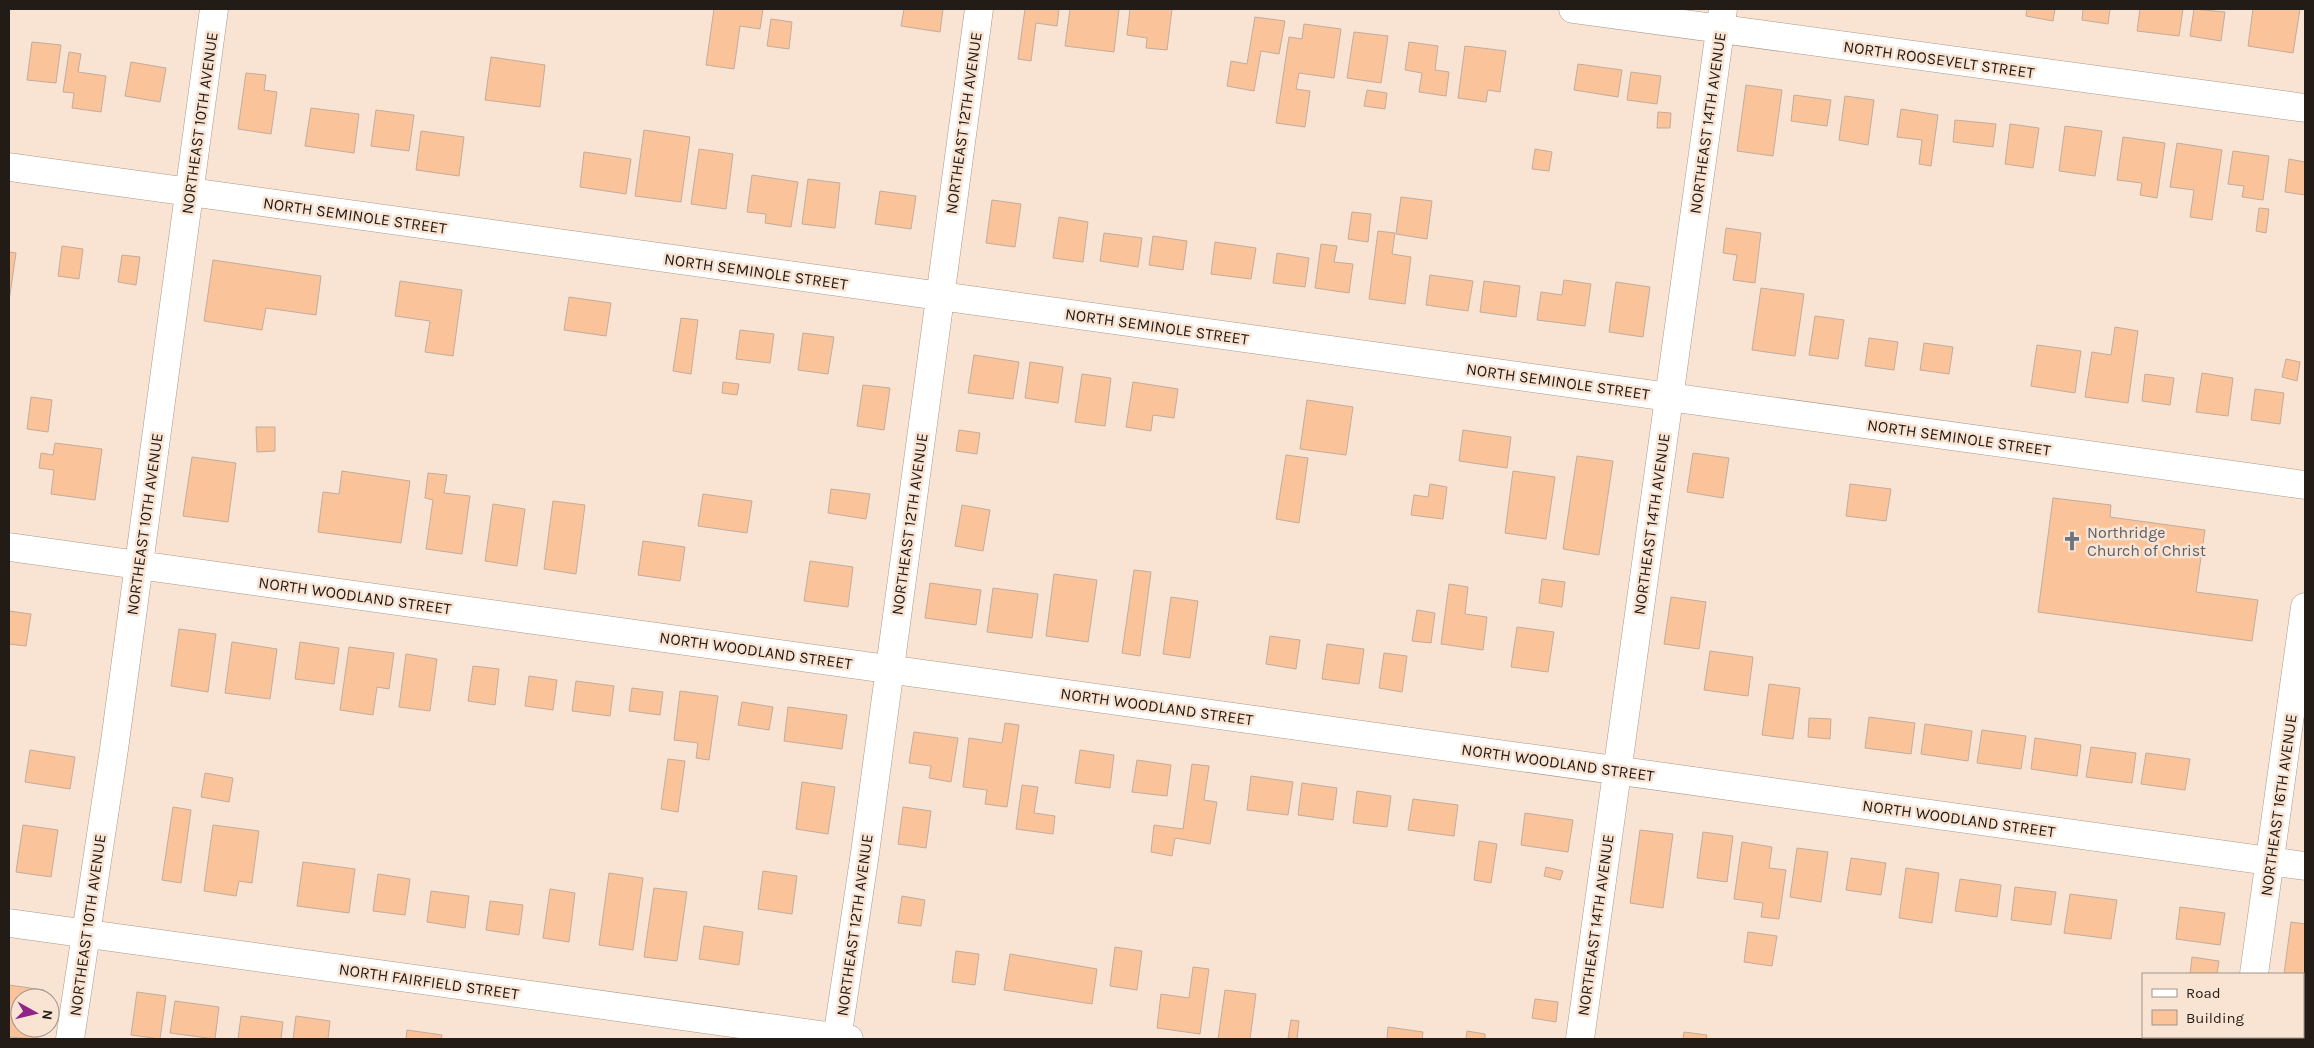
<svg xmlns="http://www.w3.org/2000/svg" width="2314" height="1048" font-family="Karla,sans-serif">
	<rect width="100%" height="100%" fill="#f9e4d4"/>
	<path fill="#fbc399" stroke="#c1ac9e" d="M714,9h49l-3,20 -20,-3 -6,43 -28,-4z
		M904,9h39l-3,23 -39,-6z
		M1025,9h34l-2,17 -21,-3 -5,38 -13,-2z
		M1070,9h49l-5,43 -49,-6z
		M1130,9h42l-5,41 -21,-2 1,-10 -20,-3z
		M2027,9h28l-2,12 -27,-5z
		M2083,9h27l-2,15 -26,-4z
		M2140,9h43l-4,27 -42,-5z
		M2194,9l31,3 -4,29 -31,-5z
		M2253,9h47l-7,44 -45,-7z
		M1255,17l30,4 -6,33 -18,-3 -7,40 -27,-5 4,-25 16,3z
		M771,19l21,3 -3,27 -22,-3z
		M1304,24l37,5 -7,49 -35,-5 -3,16 14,2 -5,36 -29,-4 13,-86 13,2z
		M1354,32l34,4 -7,47 -34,-5z
		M32,42l29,3 -5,38 -29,-3z
		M1409,42l29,4 -3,24 14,2 -3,24 -27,-4 3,-19 -17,-3z
		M1465,46l41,5 -6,41 -12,-2 -2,12 -28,-4z
		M69,52l12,2 -3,18 28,4 -5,36 -29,-4 2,-15 -11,-1z
		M491,57l54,8 -5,42 -55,-7z
		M131,62l35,6 -6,34 -35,-6z
		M1578,64l44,6 -4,27 -44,-7z
		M1631,72l30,4 -4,28 -30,-4z
		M246,73l20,2 -2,15 13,2 -6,42 -33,-5z
		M1746,85l36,5 -9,66 -36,-5z
		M1367,90l20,3 -2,16 -21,-3z
		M1794,95l37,5 -4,26 -36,-5z
		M1845,96l29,4 -6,45 -29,-5z
		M311,108l48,6 -5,39 -49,-7z
		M1901,109l37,6 -7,51 -12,-2 3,-24 -25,-3z
		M376,110l38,5 -5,36 -38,-5z
		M1658,112l13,1 -1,15h-13z
		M1955,120l41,4 -3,23 -40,-5z
		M2010,124l29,4 -6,40 -28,-4z
		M2065,126l37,5 -7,45 -36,-5z
		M644,130l46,7 -9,65 -46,-6z
		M421,131l43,6 -5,39 -43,-6z
		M2123,137l42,6 -8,55 -17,-3 2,-12 -25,-3z
		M2177,143l45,7 -10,70 -22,-3 4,-27 -24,-3z
		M699,149l34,5 -7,55 -35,-5z
		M1535,149l17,3 -3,19 -17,-2z
		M2233,151l36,5 -6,44 -21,-3 2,-11 -16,-2z
		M584,152l47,7 -5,35 -46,-7z
		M2289,159l16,3v33l-20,-3z
		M752,175l46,7 -7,45 -26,-4 1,-9 -19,-2z
		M808,179l32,4 -5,45 -33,-4z
		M880,191l36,5 -5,33 -36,-5z
		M1401,197l31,4 -5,38 -31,-5z
		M992,200l29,4 -6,43 -29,-4z
		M2259,208l10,1 -3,24 -10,-2z
		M1352,212l19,2 -3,28 -20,-3z
		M1059,217l29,5 -5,40 -30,-4z
		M1726,228l35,5 -6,50 -22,-3 4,-25 -14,-2z
		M1378,231l17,2 -3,21 19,3 -6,47 -36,-5z
		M1104,233l38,5 -4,29 -38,-6z
		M1153,236l34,5 -4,29 -34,-5z
		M1215,242l41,6 -5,31 -40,-5z
		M1321,244l16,2 -3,16 19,2 -4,29 -34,-5z
		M62,246l21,3 -4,30 -21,-3z
		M9,252l7,1 -7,48z
		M1277,253l32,5 -4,29 -32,-4z
		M122,255l18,2 -4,28 -18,-3z
		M213,260l108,16 -5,39 -50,-7 -4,22 -58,-9z
		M1430,275l43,6 -5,30 -42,-6z
		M1564,280l27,4 -6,42 -48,-6 4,-28 21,3z
		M400,281l62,9 -9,66 -28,-4 5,-31 -35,-5z
		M1484,281l36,5 -4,31 -36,-5z
		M1616,282l34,5 -7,50 -34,-5z
		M1761,288l43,6 -9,62 -43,-6z
		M569,297l42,6 -5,33 -42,-6z
		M1815,316l29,4 -6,39 -29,-4z
		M681,318l17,2 -7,54 -18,-3z
		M2115,327l23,4 -10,72 -43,-6 7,-45 19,3z
		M740,330l34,4 -4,29 -34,-4z
		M803,333l31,4 -6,37 -30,-4z
		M1869,338l29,4 -4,28 -29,-4z
		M1924,343l29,4 -4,27 -29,-4z
		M2037,345l44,6 -6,42 -44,-7z
		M974,355l45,7 -6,37 -45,-6z
		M2286,359l14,3 -3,19 -15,-4z
		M1030,362l33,5 -5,36 -33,-5z
		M2202,373l31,5 -5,38 -32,-4z
		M1082,374l29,4 -6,48 -30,-4z
		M2145,374l29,4 -4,27 -28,-4z
		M723,382l16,2 -2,11 -15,-2z
		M1133,382l45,7 -4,29 -21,-3 -2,16 -25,-4z
		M863,385l27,3 -6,42 -27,-4z
		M2255,389l29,4 -4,31 -29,-4z
		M31,397l21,3 -4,32 -21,-3z
		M1307,400l46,7 -7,48 -46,-6z
		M256,427h19v24l-18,1z
		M959,430l21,3 -3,21 -21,-3z
		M1463,430l48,7 -4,31 -48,-7z
		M55,443l47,6 -7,51 -44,-6 3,-24 -15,-2 2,-15 12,2z
		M1693,453l36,5 -6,40 -36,-6z
		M1286,455l22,3 -9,65 -23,-4z
		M1577,456l36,5 -14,94 -36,-6z
		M192,457l44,6 -8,59 -45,-6z
		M342,471l68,10 -9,62 -83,-11 5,-40 16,2z
		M1513,471l42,6 -9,62 -41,-6z
		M428,473l19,2 -3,18 26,3 -8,58 -36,-5 7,-49 -8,-2z
		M1430,484l17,3 -4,32 -32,-4 3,-20 14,2z
		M1850,484l41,5 -5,32 -40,-5z
		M831,489l39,5 -4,25 -38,-6z
		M703,494l49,7 -5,32 -49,-7z
		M2053,498l58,7 -1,12 95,13 -9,62 62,8 -6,41 -214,-29z
		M553,501l32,4 -9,69 -32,-5z
		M493,504l32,5 -8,57 -32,-5z
		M962,505l28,5 -7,41 -28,-5z
		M643,541l42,6 -5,34 -42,-6z
		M810,561l43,6 -5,40 -44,-6z
		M1134,570l17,2 -11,84 -18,-3z
		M1054,574l43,6 -9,62 -42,-6z
		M1542,579l23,3 -3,25 -23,-4z
		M930,583l51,7 -5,35 -51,-7z
		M1449,584l19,3 -3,27 22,3 -4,33 -42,-6z
		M993,588l45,6 -6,44 -45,-6z
		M1171,597l27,4 -8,57 -27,-4z
		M1671,597l35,5 -7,47 -35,-5z
		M1417,610l18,3 -4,30 -19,-2z
		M9,611l22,3 -5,32 -17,-2z
		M1517,627l37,5 -6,40 -37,-5z
		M179,629l37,5 -8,58 -37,-6z
		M1270,636l30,4 -4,29 -30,-5z
		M232,642l45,7 -7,50 -45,-6z
		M300,642l39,6 -5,36 -39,-5z
		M1327,644l37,5 -5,35 -37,-5z
		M349,647l45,6 -5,36 -12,-2 -4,28 -33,-5z
		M1710,651l43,6 -5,39 -44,-6z
		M1384,653l23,3 -5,36 -23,-4z
		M406,654l31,5 -7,52 -31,-4z
		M473,666l26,3 -4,36 -27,-4z
		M529,676l28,4 -4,30 -28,-4z
		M576,681l38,5 -4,30 -38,-5z
		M1769,684l31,4 -7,51 -31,-4z
		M632,688l31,4 -3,23 -31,-4z
		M680,691l38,5 -9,64 -13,-2 2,-15 -24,-3z
		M742,702l31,5 -4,23 -31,-5z
		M788,707l59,8 -5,34 -58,-8z
		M1869,717l46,6 -4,31 -46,-6z
		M1809,718l22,1 -1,20 -22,-2z
		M1005,723l14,2 -12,82 -22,-3 2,-14 -24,-3 6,-49 33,5z
		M1925,724l47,7 -4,30 -47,-7z
		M1982,730l44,6 -5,33 -44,-6z
		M914,732l44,6 -7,44 -22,-4 2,-12 -22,-3z
		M2035,738l46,7 -4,31 -46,-7z
		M2091,747l45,6 -4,30 -46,-6z
		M30,750l45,7 -5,32 -45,-7z
		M1080,750l34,5 -4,33 -35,-5z
		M2146,753l44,6 -5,31 -44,-6z
		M668,759l17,2 -7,51 -17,-3z
		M1137,760l34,5 -4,31 -35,-4z
		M1192,764l17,2 -5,34 13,2 -7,42 -35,-6 -3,18 -21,-4 3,-27 29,4z
		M205,773l28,5 -4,24 -28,-5z
		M1251,776l42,6 -5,33 -41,-5z
		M802,782l33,5 -7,47 -32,-5z
		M1302,783l35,5 -4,32 -35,-5z
		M1022,785l16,2 -4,26 21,3 -2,18 -37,-5z
		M1357,791l34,5 -4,31 -34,-4z
		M1413,799l45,6 -4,31 -46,-6z
		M173,807l18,3 -10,73 -19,-3z
		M903,807l28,4 -5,37 -28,-4z
		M1525,813l48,7 -5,32 -47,-7z
		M23,825l35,5 -7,47 -35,-5z
		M213,825l46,6 -7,52 -13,-2 -3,15 -32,-5z
		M1640,830l33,4 -10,74 -33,-5z
		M1703,832l30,4 -6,46 -30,-4z
		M1479,841l18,3 -6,39 -17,-3z
		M1742,842l30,5 -3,21 17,2 -7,49 -18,-2 2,-14 -29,-4z
		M1797,848l31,4 -7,50 -31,-5z
		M1851,858l35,5 -5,32 -35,-5z
		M303,862l52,7 -6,44 -52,-7z
		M1546,867l17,4 -3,9 -16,-4z
		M1906,868l33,5 -7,50 -33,-5z
		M763,871l34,5 -5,38 -34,-5z
		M609,873l34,5 -10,72 -34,-5z
		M378,874l32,5 -5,36 -32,-4z
		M1960,879l41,6 -4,32 -42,-6z
		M2015,887l41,5 -5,33 -40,-5z
		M654,888l33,4 -10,69 -33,-4z
		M550,889l25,4 -6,49 -26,-4z
		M431,891l38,5 -4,32 -38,-6z
		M2070,894l47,6 -6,39 -47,-6z
		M902,896l23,4 -4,26 -23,-3z
		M490,901l33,4 -4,30 -33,-5z
		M2180,907l45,6 -5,32 -44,-6z
		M2291,922l14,2v60l-2,-1v-9h-19z
		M704,926l39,6 -4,33 -40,-6z
		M1748,932l29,4 -5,30 -28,-4z
		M1115,947l27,4 -5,39 -27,-4z
		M956,951l23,3 -4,31 -23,-3z
		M1010,954l87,15 -5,35 -88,-14z
		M2192,957l27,4 -2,13h-27z
		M1193,967l16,2 -9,65 -43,-6 4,-34 28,4z
		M9,985l35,5 -1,8h-23v30h18l-1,11 -28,-2z
		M1225,990l31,4 -6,45h-32z
		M137,992l29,4 -6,43 -29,-4z
		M1535,999l23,3 -2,20 -24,-4z
		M175,1001l44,6 -4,32 -45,-6z
		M2303,1013h2v26h-11v-2h9z
		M241,1016l42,6 -2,17h-43z
		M296,1016l34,5 -2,18h-35z
		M1291,1020l8,1 -2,18 -9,-1z
		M1388,1027l35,5 -1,7h-35z
		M407,1030l35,5 -1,4h-35z
		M1467,1031l18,3v5h-19z
		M1684,1032l23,3 -1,4h-23z"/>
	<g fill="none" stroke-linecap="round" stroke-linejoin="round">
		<defs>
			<path id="minor" d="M1573,9l732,99
				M9,167l2296,318
				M9,547l2296,319
				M9,923l840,116
				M2254,974l51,-367
				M70,1039l44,-290 100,-740
				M837,1039l28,-186 114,-844
				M1580,1039l143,-1030
				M2245,1039l1,-2"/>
		</defs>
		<use href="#minor" stroke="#ab9789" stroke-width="29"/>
		<use href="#minor" stroke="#fff" stroke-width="28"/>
	</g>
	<defs>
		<symbol id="church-bare" viewBox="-9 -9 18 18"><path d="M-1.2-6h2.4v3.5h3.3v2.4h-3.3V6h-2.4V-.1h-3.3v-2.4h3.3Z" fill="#6b7280" stroke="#f9e4d4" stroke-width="2.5" paint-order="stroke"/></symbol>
	</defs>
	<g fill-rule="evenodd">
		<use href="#church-bare" x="2058" y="527" width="28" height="28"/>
	</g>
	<g text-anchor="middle" stroke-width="5" stroke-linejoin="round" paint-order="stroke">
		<g font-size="16" fill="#231c16" stroke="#f9e4d4">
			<text transform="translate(1939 59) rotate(8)" y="6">NORTH ROOSEVELT STREET</text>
			<text transform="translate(199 123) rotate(-82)" y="6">NORTHEAST 10TH AVENUE</text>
			<text transform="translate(963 123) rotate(-82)" y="6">NORTHEAST 12TH AVENUE</text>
			<text transform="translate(1707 123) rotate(-82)" y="6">NORTHEAST 14TH AVENUE</text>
			<text transform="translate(355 215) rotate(8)" y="6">NORTH SEMINOLE STREET</text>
			<text transform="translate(756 271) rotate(8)" y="6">NORTH SEMINOLE STREET</text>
			<text transform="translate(1157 326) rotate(8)" y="6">NORTH SEMINOLE STREET</text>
			<text transform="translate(1558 381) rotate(8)" y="6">NORTH SEMINOLE STREET</text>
			<text transform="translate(1959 437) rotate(8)" y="6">NORTH SEMINOLE STREET</text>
			<text transform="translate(144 524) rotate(-82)" y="6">NORTHEAST 10TH AVENUE</text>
			<text transform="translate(909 524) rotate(-82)" y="6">NORTHEAST 12TH AVENUE</text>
			<text transform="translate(1651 524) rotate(-82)" y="6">NORTHEAST 14TH AVENUE</text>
			<text transform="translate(355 595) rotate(8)" y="6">NORTH WOODLAND STREET</text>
			<text transform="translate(756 650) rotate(8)" y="6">NORTH WOODLAND STREET</text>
			<text transform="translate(1157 706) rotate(8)" y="6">NORTH WOODLAND STREET</text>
			<text transform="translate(1558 762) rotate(8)" y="6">NORTH WOODLAND STREET</text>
			<text transform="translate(2278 805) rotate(-82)" y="6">NORTHEAST 16TH AVENUE</text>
			<text transform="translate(1959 818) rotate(8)" y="6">NORTH WOODLAND STREET</text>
			<text transform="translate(87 925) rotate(-82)" y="6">NORTHEAST 10TH AVENUE</text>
			<text transform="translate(854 925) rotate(-82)" y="6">NORTHEAST 12TH AVENUE</text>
			<text transform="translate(1595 925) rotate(-82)" y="6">NORTHEAST 14TH AVENUE</text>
			<text transform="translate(429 981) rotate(8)" y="6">NORTH FAIRFIELD STREET</text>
		</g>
		<g font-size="16" fill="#5b616d" stroke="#f9e4d4" text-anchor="start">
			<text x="2087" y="538">Northridge<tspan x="2087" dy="18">Church of Christ</tspan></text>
		</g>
	</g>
	<rect width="2314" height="1048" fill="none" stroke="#231c16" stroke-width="20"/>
	<rect x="2142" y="973" width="162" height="65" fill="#f9e4d4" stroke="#a39488"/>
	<rect x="2152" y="989" width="25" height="8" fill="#ffffff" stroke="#a39488"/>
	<text x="2186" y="998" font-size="15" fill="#231c16">Road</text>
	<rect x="2152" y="1010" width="25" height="15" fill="#fbc399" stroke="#a39488"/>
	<text x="2186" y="1023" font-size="15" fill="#231c16">Building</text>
	<g transform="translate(35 1013) rotate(98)"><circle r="24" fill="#f9e4d4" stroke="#a39488"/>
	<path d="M0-4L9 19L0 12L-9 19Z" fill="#912486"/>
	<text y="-8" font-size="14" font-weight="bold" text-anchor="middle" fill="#231c16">N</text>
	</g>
</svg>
